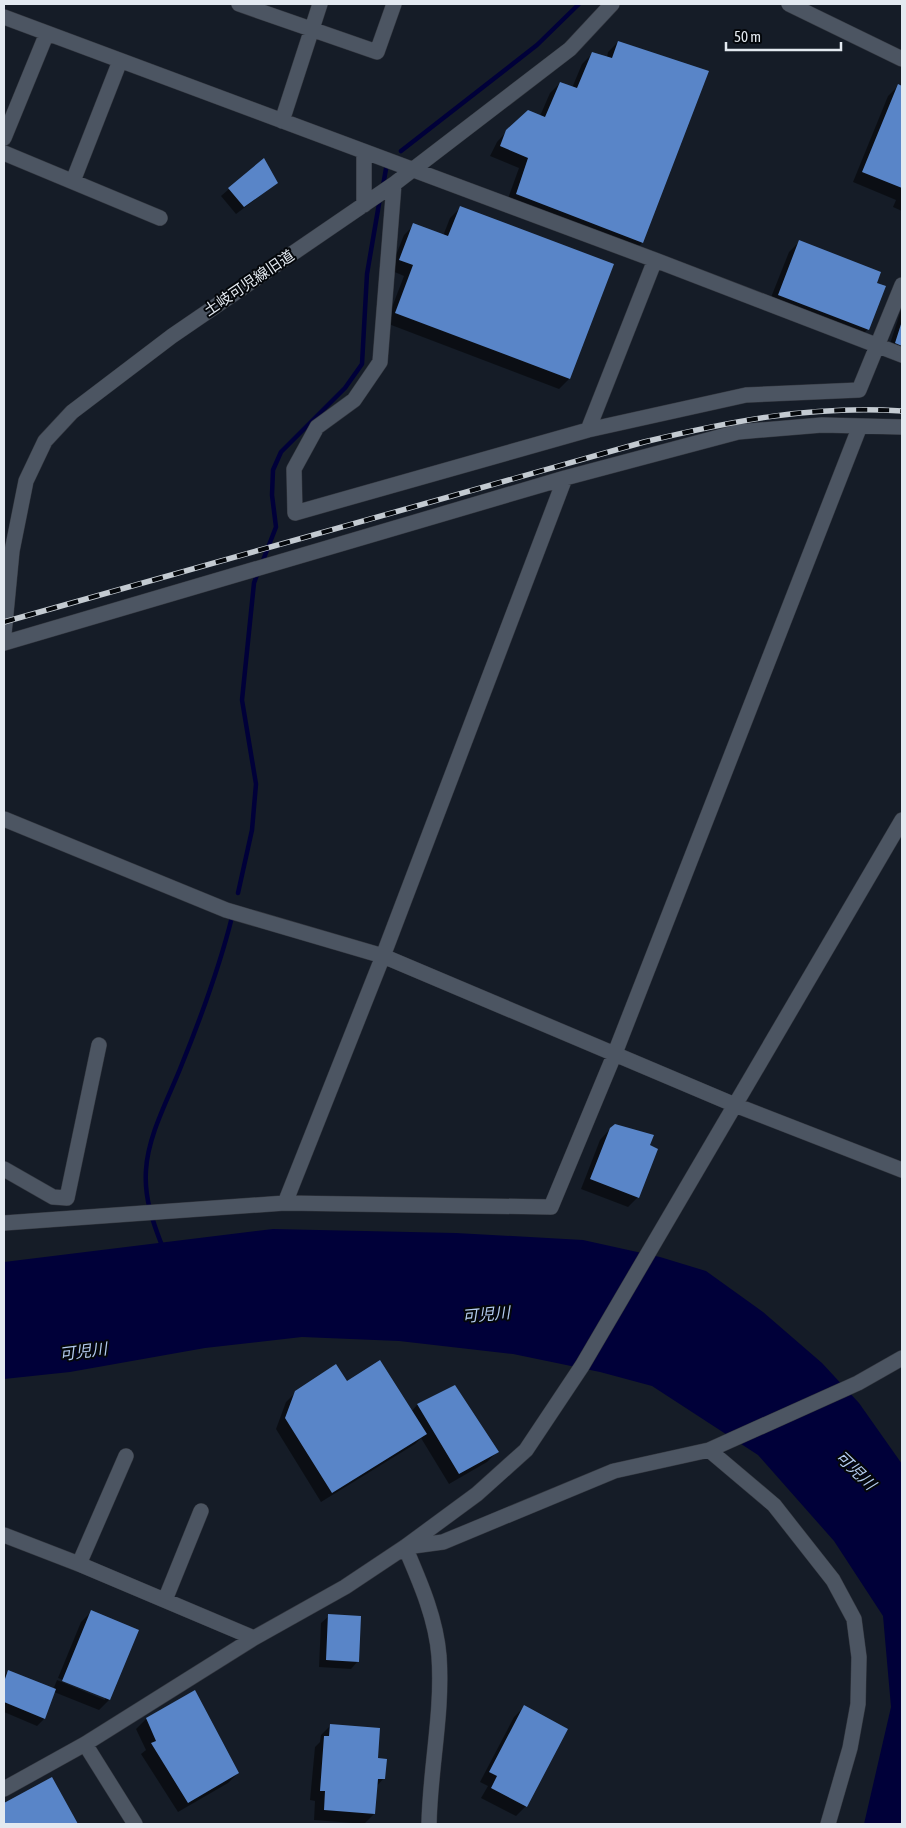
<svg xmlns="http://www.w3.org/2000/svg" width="906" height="1828" font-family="'Asap Condensed','Noto Sans JP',sans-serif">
	<rect width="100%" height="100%" fill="#151c27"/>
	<path fill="#000039" d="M273,1229l183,4 127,7 77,17 46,14 57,41 59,51 37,40 43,61v360h-38l27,-117 -8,-91 -49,-75 -76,-86 -106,-69 -52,-14 -87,-18 -114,-13 -97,-4 -97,11 -135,24 -66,7v-117z"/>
	<path fill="#0007" d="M618,42l24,201 -10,10 -126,-49 13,-36 -29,-12 7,-14 10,-11 33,-15 10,-23 10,-10 12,5 10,-24 10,-10 15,3 1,-5z
		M898,86l4,1v124l-9,-4 3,-7 -43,-18 35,-86z
		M277,183l-41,31 -15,-18 8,-7z
		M460,208l152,57 -43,114 -10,10 -173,-66 18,-47 -14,-6 14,-35 10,-10 29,11 7,-18z
		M799,242l77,41 -8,46 -10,10 -90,-34 21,-53z
		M902,307v49l-14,-6z
		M610,1129l39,16 -11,52 -10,10 -47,-18 19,-49z
		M346,1382l65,30 6,-7 38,-19 42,66 -10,10 -38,22 -28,-46 -6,6 -94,58 -45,-73 10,-27 10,-10z
		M91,1612l46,19 -28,69 -10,10 -45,-18 -10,27 -7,7 -33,-14v-36l4,-5 45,19 4,-10 48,20v-3l-47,-19 23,-56z
		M329,1616l29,45 -7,8 -32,-2 2,-44z
		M524,1707l2,99 -10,10 -35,-18 7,-12 -8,-4 34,-65z
		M146,1719l92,54 -10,10 -50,29 -37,-58 5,-4 -10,-21z
		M331,1725l45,34 8,19 -8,9 -2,27 -10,10 -50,-4 1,-19 -5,-1 5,-53 5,-5 1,-7z
		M52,1779l25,45h-73v-20z"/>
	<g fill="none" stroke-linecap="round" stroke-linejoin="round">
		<path stroke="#000039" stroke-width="4.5" d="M401,151l136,-106 42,-41
			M383,186l4,-23
			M262,563l14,-36 -4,-32 1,-25 8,-18 64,-64 17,-24 5,-90 13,-76
			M238,893l14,-63 4,-46 -14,-84 12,-117 4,-11
			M163,1248c-10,-25 -19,-50 -17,-78 2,-34 21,-69 34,-101 20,-49 39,-100 52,-152"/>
	</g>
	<path fill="#5985c8" d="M618,41l91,30 -66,172 -127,-49 12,-36 -28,-12 6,-16 22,-20 17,7 15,-35 17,6 15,-36 20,6z
		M898,84l4,2v102l-40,-16z
		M264,158l14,25 -34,24 -16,-19z
		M460,206l154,58 -44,115 -175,-66 18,-48 -14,-5 14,-37 35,13z
		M799,240l82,32 -4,11 9,3 -17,44 -91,-35z
		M902,321v25l-7,-3z
		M615,1124l39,11 -4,10 8,4 -19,49 -49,-19 20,-51z
		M380,1360l47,74 -95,59 -47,-75 10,-27 41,-27 11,17z
		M455,1385l44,67 -40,22 -42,-70z
		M91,1610l48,20 -29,70 -48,-19z
		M328,1614l33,2 -2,46 -33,-2z
		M8,1670l48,19 -11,30 -41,-17v-20z
		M195,1690l44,83 -51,30 -37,-60 5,-2 -10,-23z
		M524,1705l44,24 -41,78 -36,-19 6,-12 -8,-4z
		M330,1724l50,4 -2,30 9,1 -2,20h-7l-3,35 -51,-4 1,-19h-5l4,-55h5z
		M52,1777l26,47h-74v-21z"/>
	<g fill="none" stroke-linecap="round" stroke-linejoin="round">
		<defs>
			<path id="minor" d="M239,4l138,48 17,-48
				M789,4l113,55
				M4,17l651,243 247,95
				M282,121l38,-117
				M4,138l43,-105
				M4,153l156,65
				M73,181l47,-120
				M394,184l-14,178 -26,38 -37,27 -23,42 1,44 293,-83 67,-170
				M364,205v-53
				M588,430l158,-35 113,-5 43,-105
				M4,634l8,-83 14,-70 19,-40 27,-29 100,-76 222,-152 176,-135 42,-45
				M4,643l561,-165 173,-46 84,-7 80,2
				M4,819l222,91 157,46 352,149 167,65
				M4,1169l49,28 14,1 32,-153
				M285,1203l98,-247 182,-478
				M4,1223l281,-20 266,4 64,-154 245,-627
				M709,1450l65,55 59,75 21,39 5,38 -1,47 -8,44 -22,76
				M4,1535l75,29 175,74
				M405,1547c15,35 31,71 34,109 4,57 -9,112 -10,168
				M406,1547l37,-5 171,-71 95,-21 149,-67 44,-25
				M79,1564l47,-108
				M165,1600l36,-89
				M85,1744l50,80
				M4,1789l81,-45 169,-106 91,-51 60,-40 72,-53 49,-44 56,-84 320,-546"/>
		</defs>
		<use href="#minor" stroke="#343840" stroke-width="16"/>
		<use href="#minor" stroke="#4c5562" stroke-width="15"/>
		<defs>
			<path id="rail" d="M4,622l640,-180c88,-21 167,-37 258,-31"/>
		</defs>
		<use href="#rail" stroke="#c3cad1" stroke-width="5.5"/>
		<use href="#rail" stroke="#04070b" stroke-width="4" stroke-dasharray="11" stroke-linecap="butt"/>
	</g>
	<g text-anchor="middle" stroke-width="4" stroke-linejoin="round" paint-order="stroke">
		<g font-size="15" fill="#e3e9f0" stroke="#04070b">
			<text transform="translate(249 283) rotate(-34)" y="5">土岐可児線旧道</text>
		</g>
		<g font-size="16" font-style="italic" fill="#b3cbef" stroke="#04070b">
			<text transform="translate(486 1314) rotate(-5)" y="6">可児川</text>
			<text transform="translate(83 1351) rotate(-7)" y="6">可児川</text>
			<text transform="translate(856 1470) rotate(44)" y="6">可児川</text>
		</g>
	</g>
	<rect width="906" height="1828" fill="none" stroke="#e3e9f0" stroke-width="10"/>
	<path d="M726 42v8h115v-8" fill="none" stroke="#e3e9f0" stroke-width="2.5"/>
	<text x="734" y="42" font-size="15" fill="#e3e9f0" stroke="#04070b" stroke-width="4" paint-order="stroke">50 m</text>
</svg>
